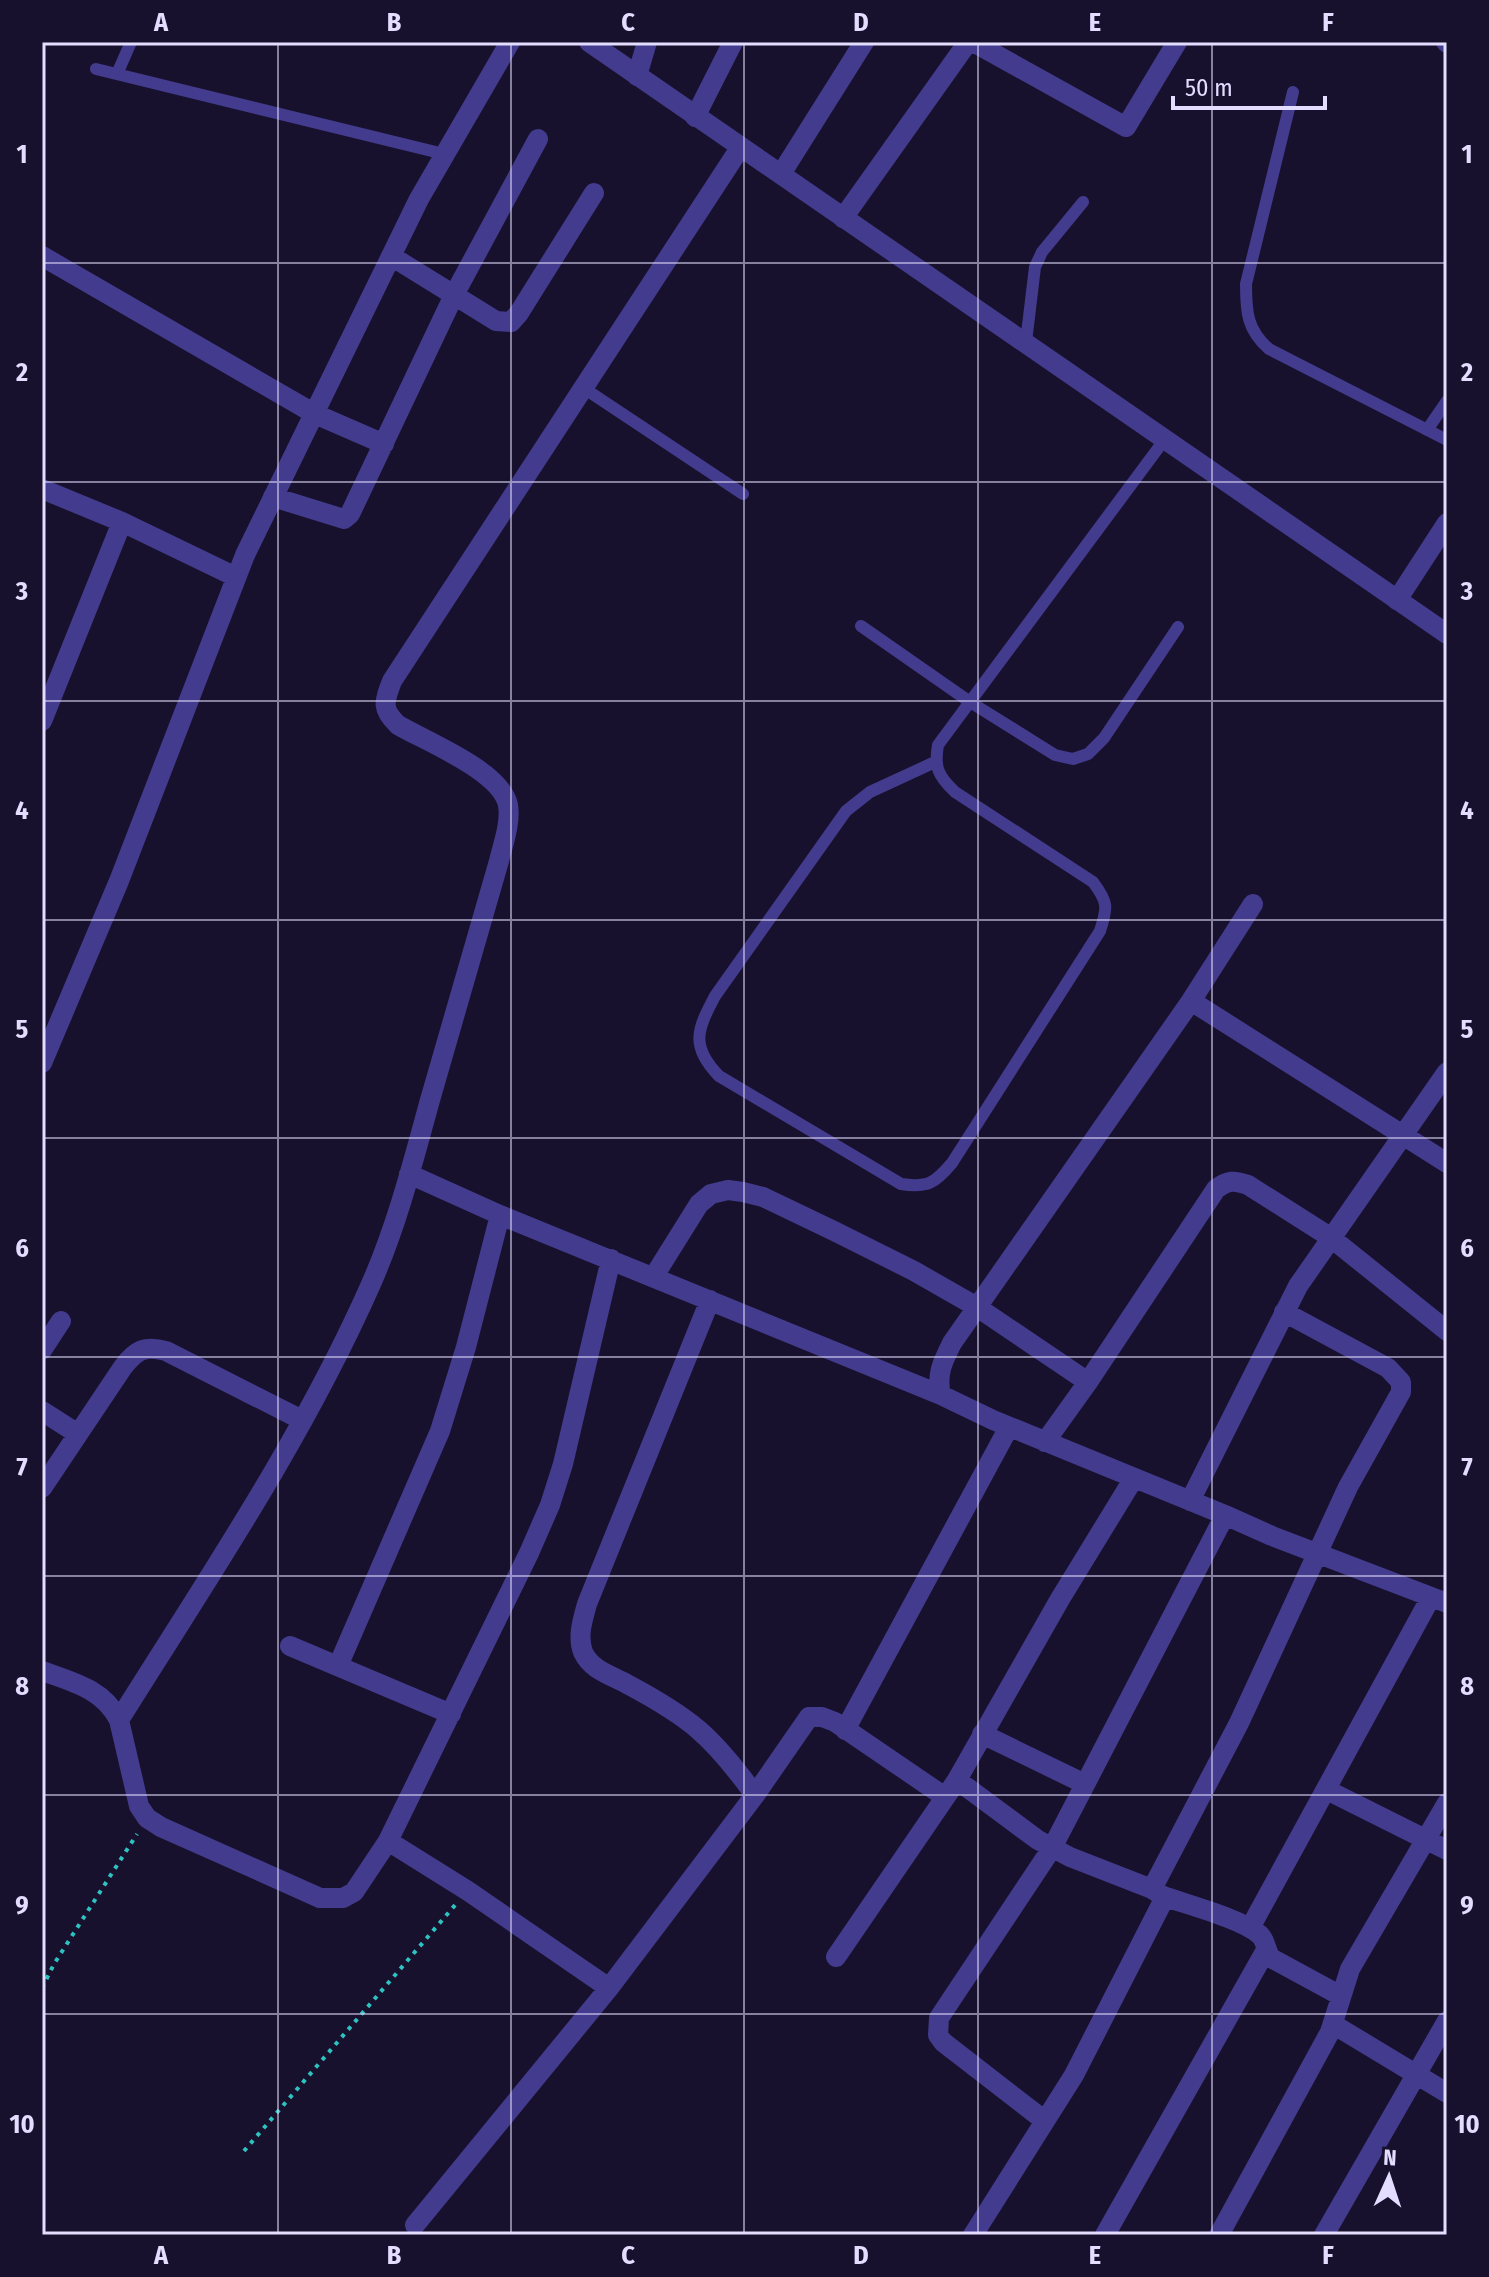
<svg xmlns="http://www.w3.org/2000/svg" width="1489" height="2277" font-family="'Fira Sans Condensed',sans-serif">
	<rect width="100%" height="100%" fill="#18112d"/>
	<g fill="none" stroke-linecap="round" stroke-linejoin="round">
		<path stroke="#2ec2c2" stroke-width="4" stroke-dasharray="4 6" stroke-linecap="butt" d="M42,1988l12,-24 83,-130
			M244,2151l212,-247"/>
		<path stroke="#433b8d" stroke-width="12" d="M96,69l348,85
			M117,74l14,-32
			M1293,92l-47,192c0,28 1,46 23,65l178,91
			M1026,342l9,-75 7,-15 41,-50
			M582,387l161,107
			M1427,430l20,-29
			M861,626l109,76 85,53 18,4 15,-5 16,-16 74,-111
			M935,762l-65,30 -24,19 -131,185c-18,34 -25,50 4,80l182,108c27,4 34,-1 51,-21l148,-232c8,-24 8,-29 -7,-49l-138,-90c-17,-16 -21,-25 -17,-47l227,-306"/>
		<path stroke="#433b8d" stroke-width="20" d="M973,42l153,85 51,-85
			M1446,42l1,1
			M637,76l10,-34
			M695,117l38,-75
			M781,174l83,-132
			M843,218l125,-176
			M42,256l273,158 69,30
			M391,256l105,65 15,1 8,-9 75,-120
			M42,489l80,33 114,55
			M273,497l71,22 6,-5 104,-219 84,-156
			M1397,600l50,-77
			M42,721l80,-199
			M1253,904l-62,97 -239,342c-9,18 -16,31 -11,52l52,25 232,95 47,21 175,67
			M1191,1001l256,162
			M42,1063l77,-182 126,-326 174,-356 91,-157
			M409,1174l91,41 441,180
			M654,1276l45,-72 12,-10 17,-4 15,2 20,5 71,34 80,40 63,36 111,75
			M710,1300l-123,304c-4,15 -10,32 -4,48 8,18 28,23 44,32 64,34 85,52 128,111
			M42,1350l19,-29
			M42,1411l36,23
			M1045,1442l43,-60 128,-193c12,-9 18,-9 32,-4l82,52 117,94
			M42,1488l81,-121c13,-17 22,-22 43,-16l136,69
			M1190,1501l108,-215 149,-214
			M290,1646l161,68
			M338,1666l102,-235 26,-84 34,-132
			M42,1671c31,11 61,18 77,49l20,86 8,12 14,9 159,71h23l11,-6 34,-51 141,-288 21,-48 13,-41 48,-205
			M119,1720c89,-142 184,-282 252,-436 26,-59 42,-122 59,-184 23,-80 46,-159 69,-239 4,-17 12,-38 9,-56 -7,-34 -81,-63 -110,-80 -17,-16 -14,-23 -6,-44l348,-533
			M845,1730l164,-303
			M982,1734l103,50
			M957,1780l81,60 32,17 82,32 11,7v5l-89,174 -101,160
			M1327,1790l120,60
			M388,1841l80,50 141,97
			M1152,1889l87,-166 109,-236 53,-95v-10l-13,-14 -104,-56
			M1163,1896c25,9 79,23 97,39 7,7 5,15 11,23l70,38
			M1250,1928l181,-331
			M836,1957l121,-177 103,-181 74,-121
			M1334,2021l2,5 111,67
			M1045,2121l-102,-79 -5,-7 1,-17 113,-170 173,-333
			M415,2225l194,-237 146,-193 54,-78h13l13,5 110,75
			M1105,2235l161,-285
			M1219,2235l111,-203 20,-63 97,-166
			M1324,2235l123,-214"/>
		<path stroke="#433b8d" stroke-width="20" d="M589,42l858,592"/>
	</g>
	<path fill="none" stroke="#e3deff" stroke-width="2" stroke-opacity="0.55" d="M278,42v2193M511,42v2193M744,42v2193M978,42v2193M1212,42v2193M42,263h1405M42,482h1405M42,701h1405M42,920h1405M42,1138h1405M42,1357h1405M42,1576h1405M42,1795h1405M42,2014h1405"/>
	<rect width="1489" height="2277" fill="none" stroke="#18112d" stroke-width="88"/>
	<g transform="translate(1389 2177) rotate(3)" stroke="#18112d" stroke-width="6" paint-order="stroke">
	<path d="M0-6L14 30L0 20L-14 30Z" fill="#e3deff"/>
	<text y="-12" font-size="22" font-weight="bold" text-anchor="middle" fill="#e3deff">N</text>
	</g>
	<path d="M1173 96v12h152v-12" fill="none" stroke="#e3deff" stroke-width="4"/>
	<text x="1185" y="96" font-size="24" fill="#e3deff" stroke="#18112d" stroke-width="6" paint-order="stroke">50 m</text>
	<rect x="44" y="44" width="1401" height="2189" fill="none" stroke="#e3deff" stroke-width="3"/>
	<g font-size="26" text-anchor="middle" font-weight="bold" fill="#e3deff">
		<text x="161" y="31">A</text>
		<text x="394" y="31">B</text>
		<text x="628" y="31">C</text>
		<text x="861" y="31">D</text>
		<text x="1095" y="31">E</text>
		<text x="1328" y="31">F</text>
		<text x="22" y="163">1</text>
		<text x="1467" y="163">1</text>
		<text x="22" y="381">2</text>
		<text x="1467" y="381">2</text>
		<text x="22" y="600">3</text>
		<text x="1467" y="600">3</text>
		<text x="22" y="819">4</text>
		<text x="1467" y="819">4</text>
		<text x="22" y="1038">5</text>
		<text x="1467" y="1038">5</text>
		<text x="22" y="1257">6</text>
		<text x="1467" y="1257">6</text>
		<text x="22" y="1476">7</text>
		<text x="1467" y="1476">7</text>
		<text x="22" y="1695">8</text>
		<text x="1467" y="1695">8</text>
		<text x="22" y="1914">9</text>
		<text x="1467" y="1914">9</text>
		<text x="22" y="2133">10</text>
		<text x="1467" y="2133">10</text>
		<text x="161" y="2264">A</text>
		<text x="394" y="2264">B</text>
		<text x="628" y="2264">C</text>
		<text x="861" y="2264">D</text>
		<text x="1095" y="2264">E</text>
		<text x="1328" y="2264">F</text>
	</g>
</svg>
